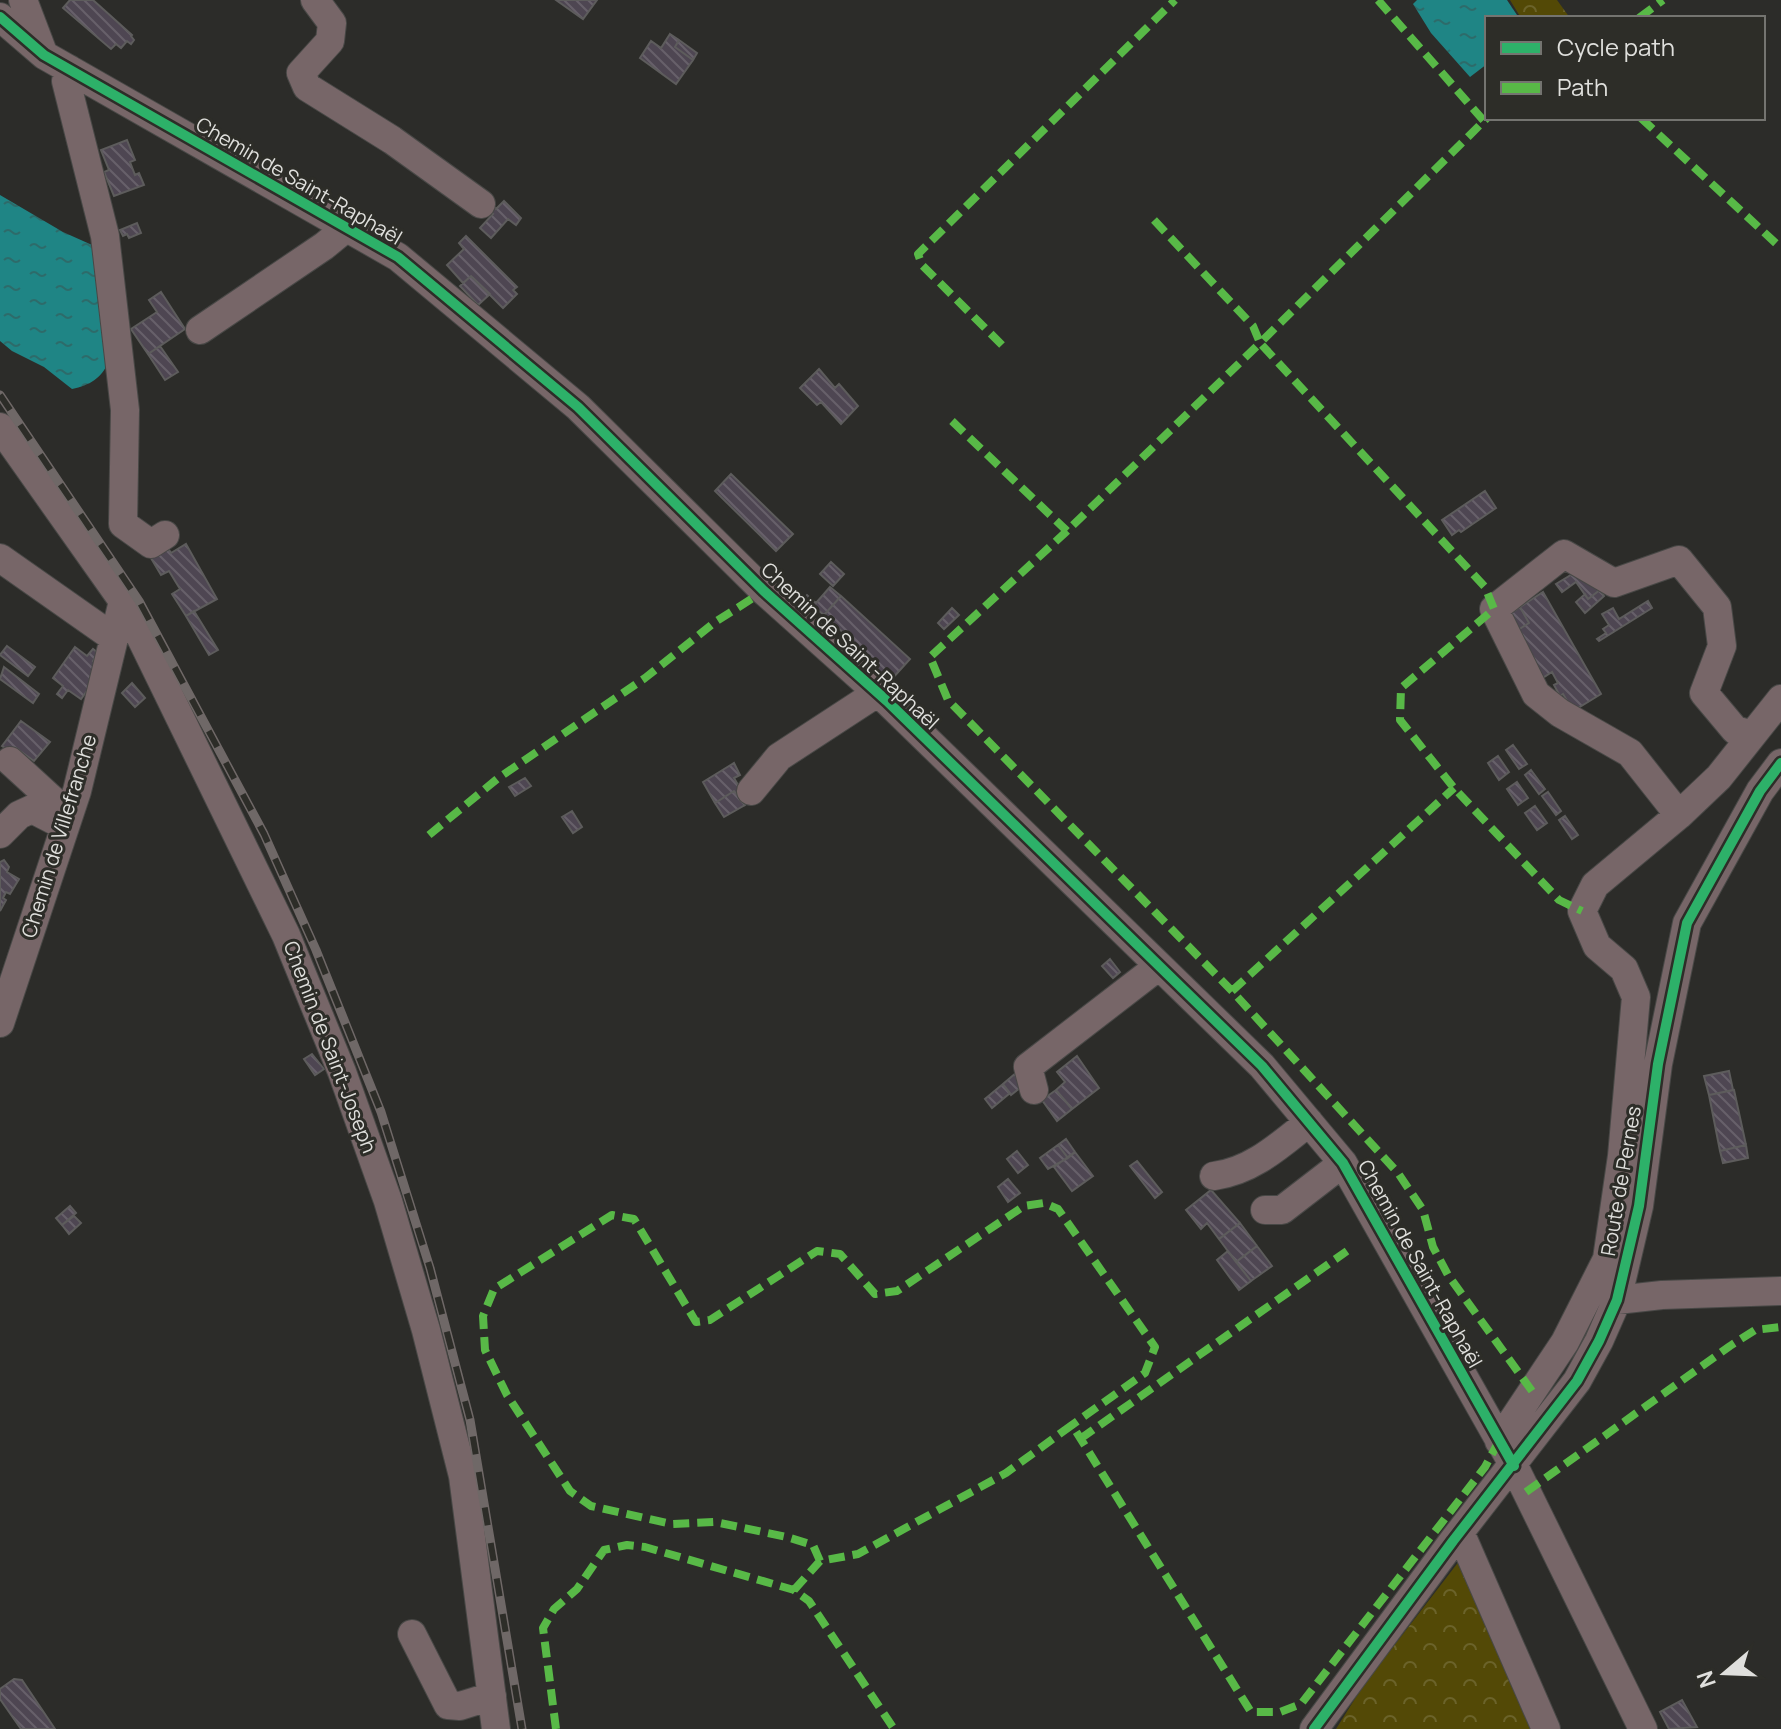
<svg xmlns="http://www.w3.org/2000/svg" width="1781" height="1729" font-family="Manrope,sans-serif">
	<defs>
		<pattern id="forest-crowns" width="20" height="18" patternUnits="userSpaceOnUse" patternTransform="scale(2)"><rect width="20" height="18" fill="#534906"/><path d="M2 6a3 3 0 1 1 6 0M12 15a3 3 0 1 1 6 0" fill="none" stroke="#6b632a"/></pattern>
		<pattern id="water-ripples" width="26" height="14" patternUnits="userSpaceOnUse" patternTransform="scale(2)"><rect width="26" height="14" fill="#1f8585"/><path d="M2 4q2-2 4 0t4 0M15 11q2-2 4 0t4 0" fill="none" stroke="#2d6b6a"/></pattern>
		<pattern id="building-back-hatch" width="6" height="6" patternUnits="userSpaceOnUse" patternTransform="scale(2)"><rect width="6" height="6" fill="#4e4652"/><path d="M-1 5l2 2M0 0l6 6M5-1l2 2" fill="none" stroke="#67606a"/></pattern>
	</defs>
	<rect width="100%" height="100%" fill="#2c2c29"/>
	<path fill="url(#forest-crowns)" d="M1510,0h47l13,18h-49z
		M1460,1560l73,169h-197l27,-43z"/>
	<path fill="url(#water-ripples)" d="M1417,0h90l12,18h-32v46l-17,13 -39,-44 -18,-29z
		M0,195l63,37 38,17 8,112c-8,18 -19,24 -37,28l-28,-22 -32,-16 -12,-10z"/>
	<path fill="url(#building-back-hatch)" stroke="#5d5c5c" stroke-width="2" d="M70,0h23l39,35 -1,1 3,4 -3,4 -4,-3 -6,7 -5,-4 -5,5 -48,-41z
		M556,0h41l-14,19z
		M670,34l9,6 -4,7 18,13 -17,24 -36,-26 11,-17 10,7z
		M679,40l18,13 -4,7 -18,-13z
		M127,140l8,20 -5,2 5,13 4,-2 5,12 -30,11 -10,-24 5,-2 -8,-20z
		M504,201l17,17 -5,7 -8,-6 -17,19 -11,-10 13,-14 -4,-3 4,-5 3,3z
		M137,223l4,10 -12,5 -2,-4 -4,2 -3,-6z
		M466,236l51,51 -4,3 4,4 -14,14 -32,-32 -8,7 -16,-18 17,-16 -5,-6z
		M471,276l19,18 -12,11 -18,-19z
		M161,292l24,37 -37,25 -17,-25 26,-17 -8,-12z
		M160,346l18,26 -13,8 -17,-26z
		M819,369l16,19 4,-4 19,22 -17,18 -20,-22 -4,3 -17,-17z
		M731,474l62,60 -17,17 -61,-60z
		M1485,491l11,17 -35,24 -2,-2 -7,5 -10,-15z
		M186,544l31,55 -31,17 -14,-22 8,-5 -11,-18 -8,4 -10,-17 17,-10 3,5z
		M831,562l13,12 -11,12 -13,-12z
		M1579,570l21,20 -12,9 -12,-17 -14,10 -6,-8z
		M830,587l11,9 -17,19 -20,-17 3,-3 9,8z
		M1600,590l4,6 -19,17 -9,-11 9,-8 3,5z
		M1543,592l58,102 -28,17 -10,-17 -3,2 -6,-11 4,-2 -6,-11 -11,7 -28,-46 16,-10 -9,-16z
		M841,596l69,63 -20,22 -20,-17 4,-3 -50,-46z
		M1648,601l4,7 -53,33 -2,-2 9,-6 -3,-4 6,-4 -7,-11 11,-6 6,11z
		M1520,607l9,16 -16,10 -8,-16z
		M952,608l7,7 -15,14 -6,-6z
		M194,611l24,39 -9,5 -23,-39z
		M7,646l28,21 -7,9 -28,-21z
		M75,647l12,9 6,-7 5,4 -5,8 10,8 -22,30 -13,-9 -6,8 -5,-4 6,-8 -10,-8z
		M4,667l35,27 -6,9 -33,-24z
		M132,683l13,15 -10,9 -13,-14z
		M21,721l29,21 -16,19 -18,-13 -4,5 -10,-7z
		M1513,745l14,19 -8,5 -13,-19z
		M1498,756l11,16 -10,8 -11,-17z
		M734,763l6,12 -6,3 14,24 -3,3 -11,-14 -19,12 -12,-21z
		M1531,770l14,19 -6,5 -14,-19z
		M525,778l6,8 -16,10 -6,-9z
		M1517,782l11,16 -10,7 -11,-16z
		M734,791l11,14 -21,12 -9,-14z
		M1548,792l13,19 -5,4 -14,-19z
		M1535,806l12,17 -10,7 -12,-17z
		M572,811l10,16 -9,6 -11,-16z
		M1565,816l13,19 -6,4 -13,-19z
		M4,860l5,7 -2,5 12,7 -9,15 -4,-2 -3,6 3,2 -6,11v-49z
		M1110,959l10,13 -7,6 -11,-12z
		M312,1054l12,15 -9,6 -11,-16z
		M1077,1056l22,32 -27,21 -16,-19 9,-8 -8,-10z
		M1729,1071l4,19 -24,5 -5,-19z
		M1016,1073l9,11 -14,11 -8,-11z
		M1003,1084l7,9 -18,15 -7,-9z
		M1056,1090l16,19 -15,12 -15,-21z
		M1734,1090l12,55 -26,6 -11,-56z
		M1066,1139l9,13 -7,6 -10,-13z
		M1058,1145l10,13 -20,11 -8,-11z
		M1746,1145l2,13 -25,5 -3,-12z
		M1017,1151l11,14 -10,8 -11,-14z
		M1075,1152l18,24 -21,15 -18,-24z
		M1137,1161l25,31 -7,6 -25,-32z
		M1008,1179l12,14 -12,9 -10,-15z
		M1211,1190l29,33 -21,16 -12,-16 -6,6 -15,-19z
		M70,1206l6,7 -14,12 -6,-7z
		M74,1216l7,7 -12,11 -7,-9z
		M1240,1223l17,23 -21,16 -17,-23z
		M1257,1246l15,20 -21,15 -15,-19z
		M1228,1251l23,30 -12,9 -22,-30z
		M14,1679l8,1 33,49h-34l-21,-30v-10z
		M1682,1700l15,27 -28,2 -9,-17z"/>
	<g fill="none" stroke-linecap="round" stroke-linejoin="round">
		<defs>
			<path id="minor" d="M23,0l19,50
				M315,0l17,23 -2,18 -29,32 6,14 85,53 89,64
				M0,17l44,38 354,202 180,150 186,184 123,110 375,365 81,97 171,303 129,263
				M69,69l-3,12 39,155 20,174 -2,114 28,20 14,-9
				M200,330l124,-84 22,-18
				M0,427l123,174 163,334 56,137 46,129 38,129 37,146 33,253
				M0,558l114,80
				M1752,735l-17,-5 -31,-37 18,-47 -5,-39 -38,-47 -65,23 -50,-29 -70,55 42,85 24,19 70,40 49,62 40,-38 62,-78
				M10,761l59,54
				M751,791l28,-34 98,-64
				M0,834l19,-19 13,-6 33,17
				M0,1023l77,-232 46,-190
				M1034,1090l-6,-23 131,-101
				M1214,1176c38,-5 66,-31 95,-54
				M1265,1210h17l61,-47
				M1617,1300l45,-5 119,-4
				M1499,1441l66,-99 42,-83 15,-103 14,-159 -12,-28 -27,-23 -15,-35 13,-26 84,-70
				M1460,1532l86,197
				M412,1634l36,71 12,1 32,-10
				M1314,1729l139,-188 124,-160 22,-40 18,-41 22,-94 19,-142 29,-141 73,-132 21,-28"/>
		</defs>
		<use href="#minor" stroke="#484846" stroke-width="30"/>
		<use href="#minor" stroke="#776668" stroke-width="28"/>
		<defs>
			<path id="rail" d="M0,395l139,206 125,233 52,116 65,162 49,156 40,152 52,309"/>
		</defs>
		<use href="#rail" stroke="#6f6867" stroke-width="9"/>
		<use href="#rail" stroke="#2d2d28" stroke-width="6" stroke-dasharray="18" stroke-linecap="butt"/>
		<path stroke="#58b947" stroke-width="8" stroke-dasharray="16 8" stroke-linecap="butt" d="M1378,0l106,121
			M1639,18l24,-18
			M1641,118l140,130
			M1154,220l99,106 7,17 227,-225
			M1002,345l-80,-80 -4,-11 257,-254
			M952,421l115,110
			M429,835l68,-56 148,-101 70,-56 49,-31
			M1232,991l222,-203
			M1532,1391l-84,-116 -15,-28 -10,-37 -25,-37 -166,-182 -284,-291 -18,-43 137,-126 193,-188 225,244 9,22 -93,79 -1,32 54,68 105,112 23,11
			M1080,1439l267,-188
			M1526,1492l204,-146 25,-16 26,-3
			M820,1561l-7,-16 -26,-8 -72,-15 -43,2 -81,-18 -21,-15 -63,-96 -22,-45 -2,-34 11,-27 118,-74 22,4 62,103 14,-2 107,-69 23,3 35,40 22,-3 127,-85 20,-3 14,6 97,138 -10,26 -73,52
			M794,1590l26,-29 38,-7 148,-81 66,-48 179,287h29l21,-8 184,-237 14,-26
			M556,1729l-13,-101 11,-19 23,-20 27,-39 23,-5 18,2 149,43 15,11 85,128"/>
		<defs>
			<path id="cycleway" d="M0,17l44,38 354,202 180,150 186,184 123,110 375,365 81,97 171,303
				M1314,1729l139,-188 124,-160 22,-40 18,-41 22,-94 19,-142 29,-141 73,-132 21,-28"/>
		</defs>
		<use href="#cycleway" stroke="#2d2d28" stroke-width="15"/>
		<use href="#cycleway" stroke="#2db169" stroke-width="10"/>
	</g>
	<g text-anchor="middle" stroke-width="6" stroke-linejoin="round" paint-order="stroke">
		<g font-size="20" fill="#dfdfdc" stroke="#2d2d28">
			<text transform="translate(299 181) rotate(30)" y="7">Chemin de Saint-Raphaël</text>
			<text transform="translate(850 646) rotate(43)" y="7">Chemin de Saint-Raphaël</text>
			<text transform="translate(59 836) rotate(-73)" y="7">Chemin de Villefranche</text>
			<text transform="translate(330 1047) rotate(69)" y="7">Chemin de Saint-Joseph</text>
			<text transform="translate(1621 1181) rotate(-80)" y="7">Route de Pernes</text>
			<text transform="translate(1420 1264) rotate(61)" y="7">Chemin de Saint-Raphaël</text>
		</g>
	</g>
	<rect x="1485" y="16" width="280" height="104" fill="#2d2d28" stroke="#747470" stroke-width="2"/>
	<rect x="1501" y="42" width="40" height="12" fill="#2db169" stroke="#747470" stroke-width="2"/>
	<text x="1557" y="56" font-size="24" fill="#dfdfdc">Cycle path</text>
	<rect x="1501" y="82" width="40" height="12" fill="#58b947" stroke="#747470" stroke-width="2"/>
	<text x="1557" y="96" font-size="24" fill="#dfdfdc">Path</text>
	<g transform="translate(1725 1673) rotate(251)" stroke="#2d2d28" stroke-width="6" paint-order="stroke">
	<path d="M0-6L14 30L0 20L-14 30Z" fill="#dfdfdc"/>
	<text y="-12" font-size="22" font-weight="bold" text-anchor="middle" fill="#dfdfdc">N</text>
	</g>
</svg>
